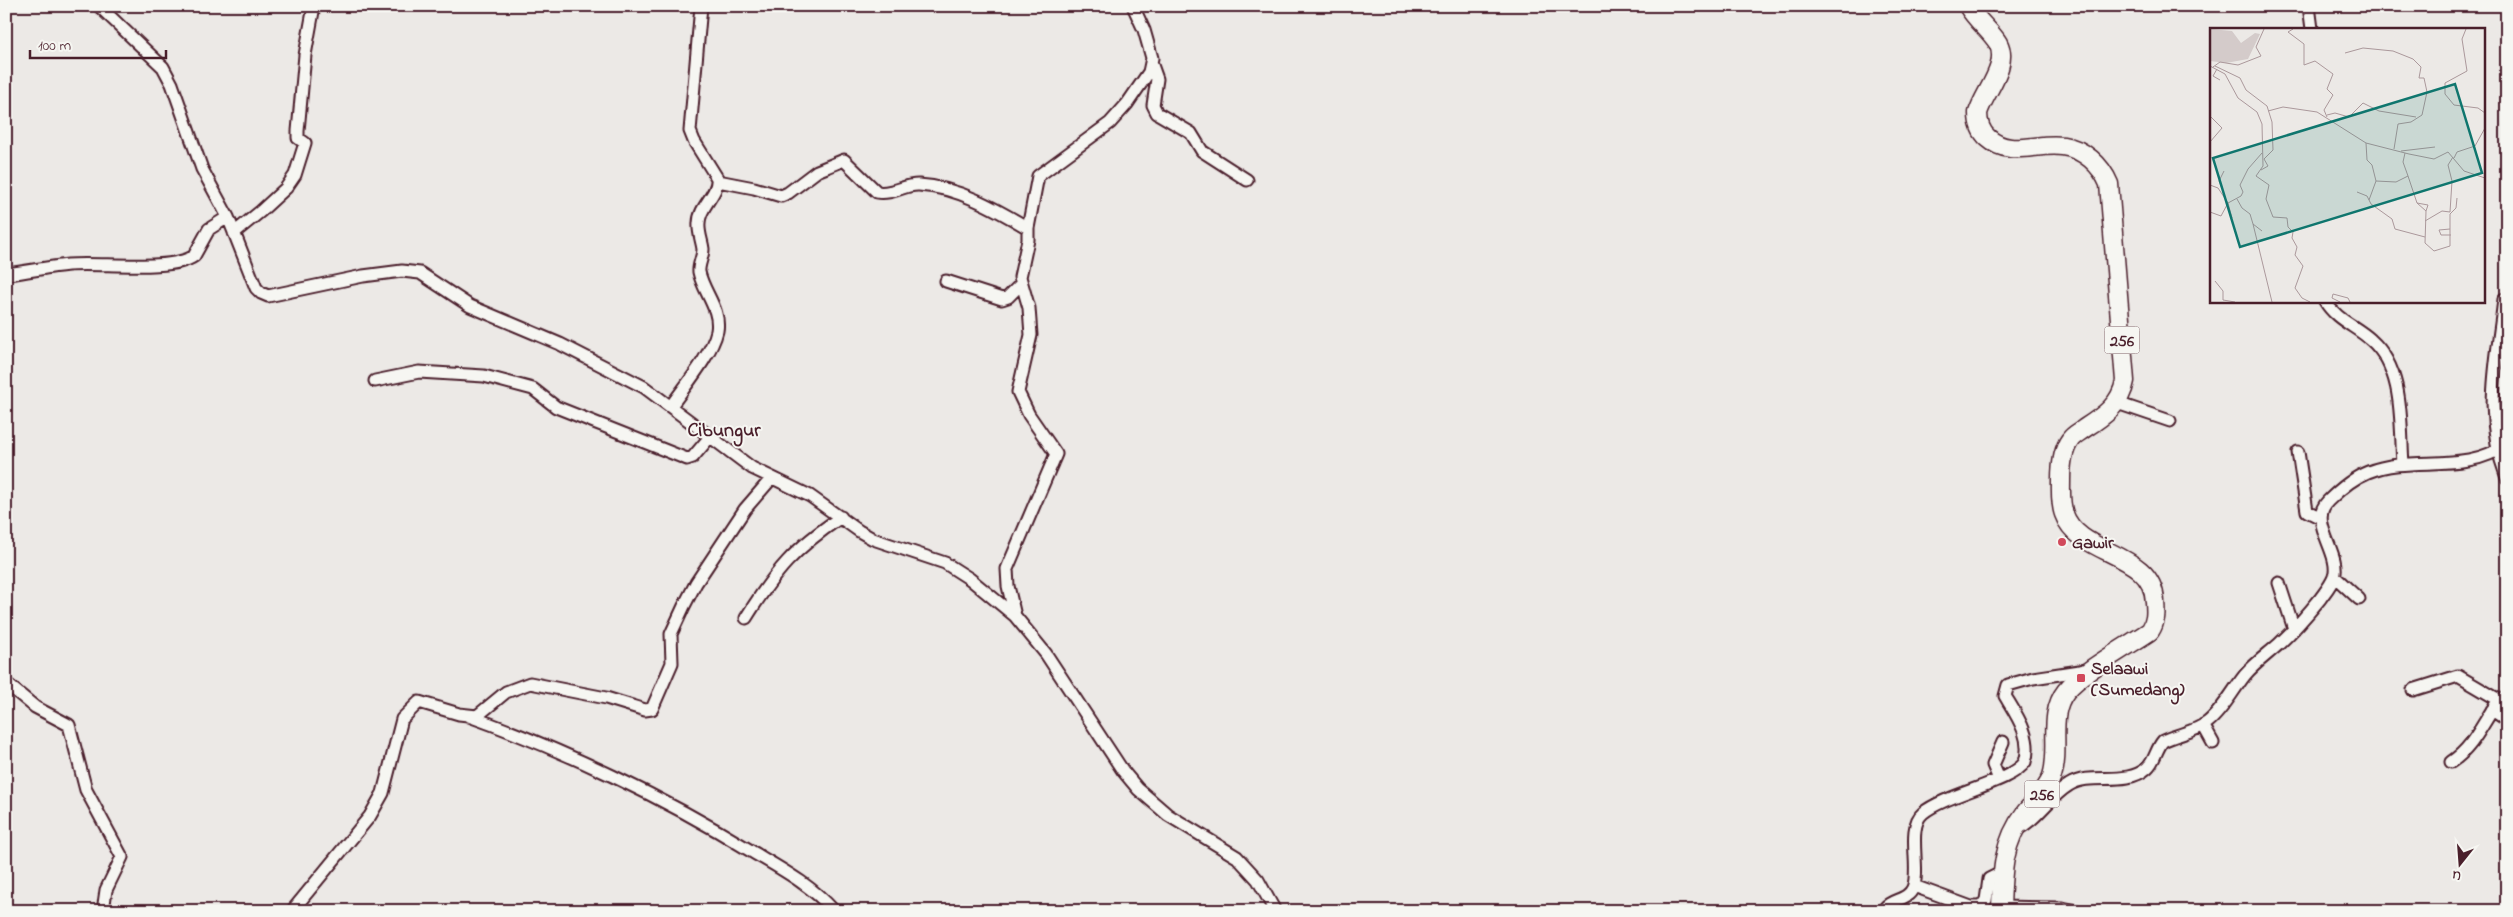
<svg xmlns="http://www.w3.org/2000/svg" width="2513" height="917" font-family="'Indie Flower',sans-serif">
	<rect width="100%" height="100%" fill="#ece9e6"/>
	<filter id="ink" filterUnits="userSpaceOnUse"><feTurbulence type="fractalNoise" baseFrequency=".02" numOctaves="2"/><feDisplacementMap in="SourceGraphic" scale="10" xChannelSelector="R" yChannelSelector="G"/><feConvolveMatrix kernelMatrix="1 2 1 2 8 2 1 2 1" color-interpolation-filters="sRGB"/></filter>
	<g filter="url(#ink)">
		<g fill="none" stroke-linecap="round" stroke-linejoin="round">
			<defs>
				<path id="street" d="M99,6l64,61 9,17 30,85 26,48 28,71 5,5 7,3 95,-20 39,-5 18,2 50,33 90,38 84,43 108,81 58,28 49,35 14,8 72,24 25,16 45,37 31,38 77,117 15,18 30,26 69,42 21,23 17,31
					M2309,6l3,23
					M1152,65l5,14 -4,26 4,8 34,20 11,18 45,29
					M718,181l36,7 27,8 7,-3 29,-22 27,-11 33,32c15,3 28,-8 42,-7 39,2 77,24 109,43v12l-8,37 9,31 2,27 -13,57 11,23 27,39 -49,115 1,17 7,30
					M1028,228l10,-52 72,-53 17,-19 22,-32 3,-14 -8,-28 -11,-24
					M234,233l27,-22 25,-23 9,-13 10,-32 -7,-5v-7l7,-76 9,-49
					M6,274c21,-2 41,-7 62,-9 31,-3 103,7 126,-9l15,-27 19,-12
					M946,281l56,18 6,-2 13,-13
					M2504,299c-7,65 -22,114 3,179
					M2325,301c11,19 31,25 46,39 34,30 29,84 32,124
					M375,381l44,-9 65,4 49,13 23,18 131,52 6,-2 16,-19
					M2117,403l53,18
					M671,406c14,-20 41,-52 46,-75 4,-22 -14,-39 -18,-59 -1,-7 4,-15 4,-23 -1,-8 -5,-17 -4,-26 0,-17 20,-29 18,-45l-23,-37 -4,-10 11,-125
					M2298,452l9,59 14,7
					M2334,576l25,23
					M2279,583l15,46
					M746,618c30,-48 48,-69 95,-101
					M6,683l29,24 34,18 17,65 36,67 -16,33 -3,21
					M2413,690l45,-14 41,24
					M2492,710l15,10
					M469,716c95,34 196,82 282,135 30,18 59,33 83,60
					M2203,725l10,18
					M2451,762c23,-15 32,-40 48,-62l8,-2
					M1999,779l-6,-14 10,-23
					M2016,830c22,-11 33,-33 53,-45 22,-14 57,2 78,-17 8,-7 9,-19 16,-27 14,-7 33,-9 45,-19 15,-12 25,-32 37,-47 10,-12 23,-21 34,-31 15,-14 28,-29 41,-45 5,-7 11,-14 14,-22 8,-24 -27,-55 -6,-76 11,-11 25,-23 40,-29 45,-18 97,3 139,-28
					M1914,886l57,21h10l5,-7 3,-21 12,-6
					M2001,907l61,1 16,3
					M292,911l78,-95 13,-23 19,-74 17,-17 40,12 18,2 29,-24 24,-9 76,15 39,12 7,-1 20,-46 -1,-29 13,-28 12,-23 49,-74 26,-30
					M1883,911c6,-13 24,-9 30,-23 8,-19 -7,-61 10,-75 23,-19 89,-31 102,-51 8,-24 -8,-46 -20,-66l3,-11 25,-7 53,-8"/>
				<path id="primary" d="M1968,6c8,14 22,24 30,37 12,22 -14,49 -20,70 0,10 2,18 10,25 22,20 49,4 75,8 21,3 38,19 46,38l16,197c-4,23 -21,35 -40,47 -5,4 -11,6 -15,12 -8,11 -9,27 -9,40 0,11 -1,23 3,34 15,43 89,36 91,88 1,11 1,20 -5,29 -22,15 -69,41 -84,60 -19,24 -5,58 -14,85 -5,15 -18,25 -27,37 -23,30 -23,61 -24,98"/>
			</defs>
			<use href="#street" stroke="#4a1f2b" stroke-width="15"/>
			<use href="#primary" stroke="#4a1f2b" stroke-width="21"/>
			<use href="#street" stroke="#f6f6f2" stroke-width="11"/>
			<use href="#primary" stroke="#f6f6f2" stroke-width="18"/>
		</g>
	</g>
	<g fill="#d1495b" stroke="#f6f6f2" stroke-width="2">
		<circle cx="2062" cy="542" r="5"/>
		<rect x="2076" y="673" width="10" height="10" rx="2.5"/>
	</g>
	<g text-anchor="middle" stroke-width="4" stroke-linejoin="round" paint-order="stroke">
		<g fill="#f6f6f2" stroke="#7e6067" stroke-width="1">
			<rect x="2104.5" y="326.5" width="35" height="27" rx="4"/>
			<rect x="2024.5" y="780.5" width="35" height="27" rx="4"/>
		</g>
		<g font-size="16" font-weight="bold" fill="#4a1f2b">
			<text x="2122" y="346">256</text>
			<text x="2042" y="800">256</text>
		</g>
		<g font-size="18" font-weight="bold" fill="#4a1f2b" stroke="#f6f6f2" text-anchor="start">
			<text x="2072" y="548">Gawir</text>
			<text x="2091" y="674">Selaawi<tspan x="2091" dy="21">(Sumedang)</tspan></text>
		</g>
		<g font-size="20" font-weight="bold" fill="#4a1f2b" stroke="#f6f6f2">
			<text x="724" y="436">Cibungur</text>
		</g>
	</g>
	<g transform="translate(2210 28)">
		<rect width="275" height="275" fill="#ece9e6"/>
		<path d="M0,1l22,2 9,12 14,-10 5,1 -12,25 -22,4 -16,-2z" fill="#d4cbca"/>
		<path fill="none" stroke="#ab989b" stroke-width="1" d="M83,1l-5,3 16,12v21l11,-4 18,13 -6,15 6,6 -9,15 3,7M256,1l-4,10 5,32 -22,12v11l9,11 24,3 7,5M135,25l18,-5 30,3 20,8 8,8 -2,11h5l3,14 -5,23 -11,7 -13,2 -4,25M0,38l15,8 13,24 19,14 5,12 1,42 -7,10 13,9 -3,14 7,18 14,1 1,9 5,5 -1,6 5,9 -2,8 8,11 -8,22 7,10 8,4M5,38l25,12 6,12 21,16 5,16 1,28 -9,9 4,7 -7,4M3,39l7,-5 18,3 23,-9 -5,-9 8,-18M7,41l-4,7 7,4M58,83l15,-4 34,5 49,31 43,11 25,5 14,-7 16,19 21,7M117,87l8,-2 14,4 14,-14 16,8 37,6M0,88l12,12 -12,14M156,115l1,17 5,5 4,16 20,1 12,-6M191,123l34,-4M195,125l-2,9 5,14 9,27 9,8 -1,32 9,8 16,-5v-32l6,-6 1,-10M244,130l3,-6 18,-6 10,-18M166,153l-7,19 2,4 21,15 3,10 30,8M0,157l8,3 10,15 4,15M12,161l-3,-8 5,-10M147,164l10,4 2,4M27,171l5,9 8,6 3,10 9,7M207,175l11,2 -2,6M0,184l11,4 7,-13 13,-7 2,-4 -3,-7 8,-16 14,-16M215,193l17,-10 8,1 2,-31 -4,-16 5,-8M43,196l19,78M240,201l-11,1 2,5h10M5,253l8,10v9l12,2M130,274l-8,-4 1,-4 15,4 2,4"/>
		<path fill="#0f766e" fill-opacity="0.15" stroke="#0f766e" stroke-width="2.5" d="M245,56l27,89 -242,74 -27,-89z"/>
		<rect width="275" height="275" fill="none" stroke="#4a1f2b" stroke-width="2.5"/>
	</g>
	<rect width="2513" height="917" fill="none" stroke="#f6f6f2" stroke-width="25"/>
	<rect x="12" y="12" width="2488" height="892" fill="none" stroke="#4a1f2b" stroke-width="2" filter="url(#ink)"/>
	<g transform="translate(2460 864) rotate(197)" stroke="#f6f6f2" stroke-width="4" paint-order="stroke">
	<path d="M0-4L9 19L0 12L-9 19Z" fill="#4a1f2b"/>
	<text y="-8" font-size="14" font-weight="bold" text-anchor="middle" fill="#4a1f2b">U</text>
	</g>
	<path d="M30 50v8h136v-8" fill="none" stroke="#4a1f2b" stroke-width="2.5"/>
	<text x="38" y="50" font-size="15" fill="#4a1f2b" stroke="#f6f6f2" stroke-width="4" paint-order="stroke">100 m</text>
</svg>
